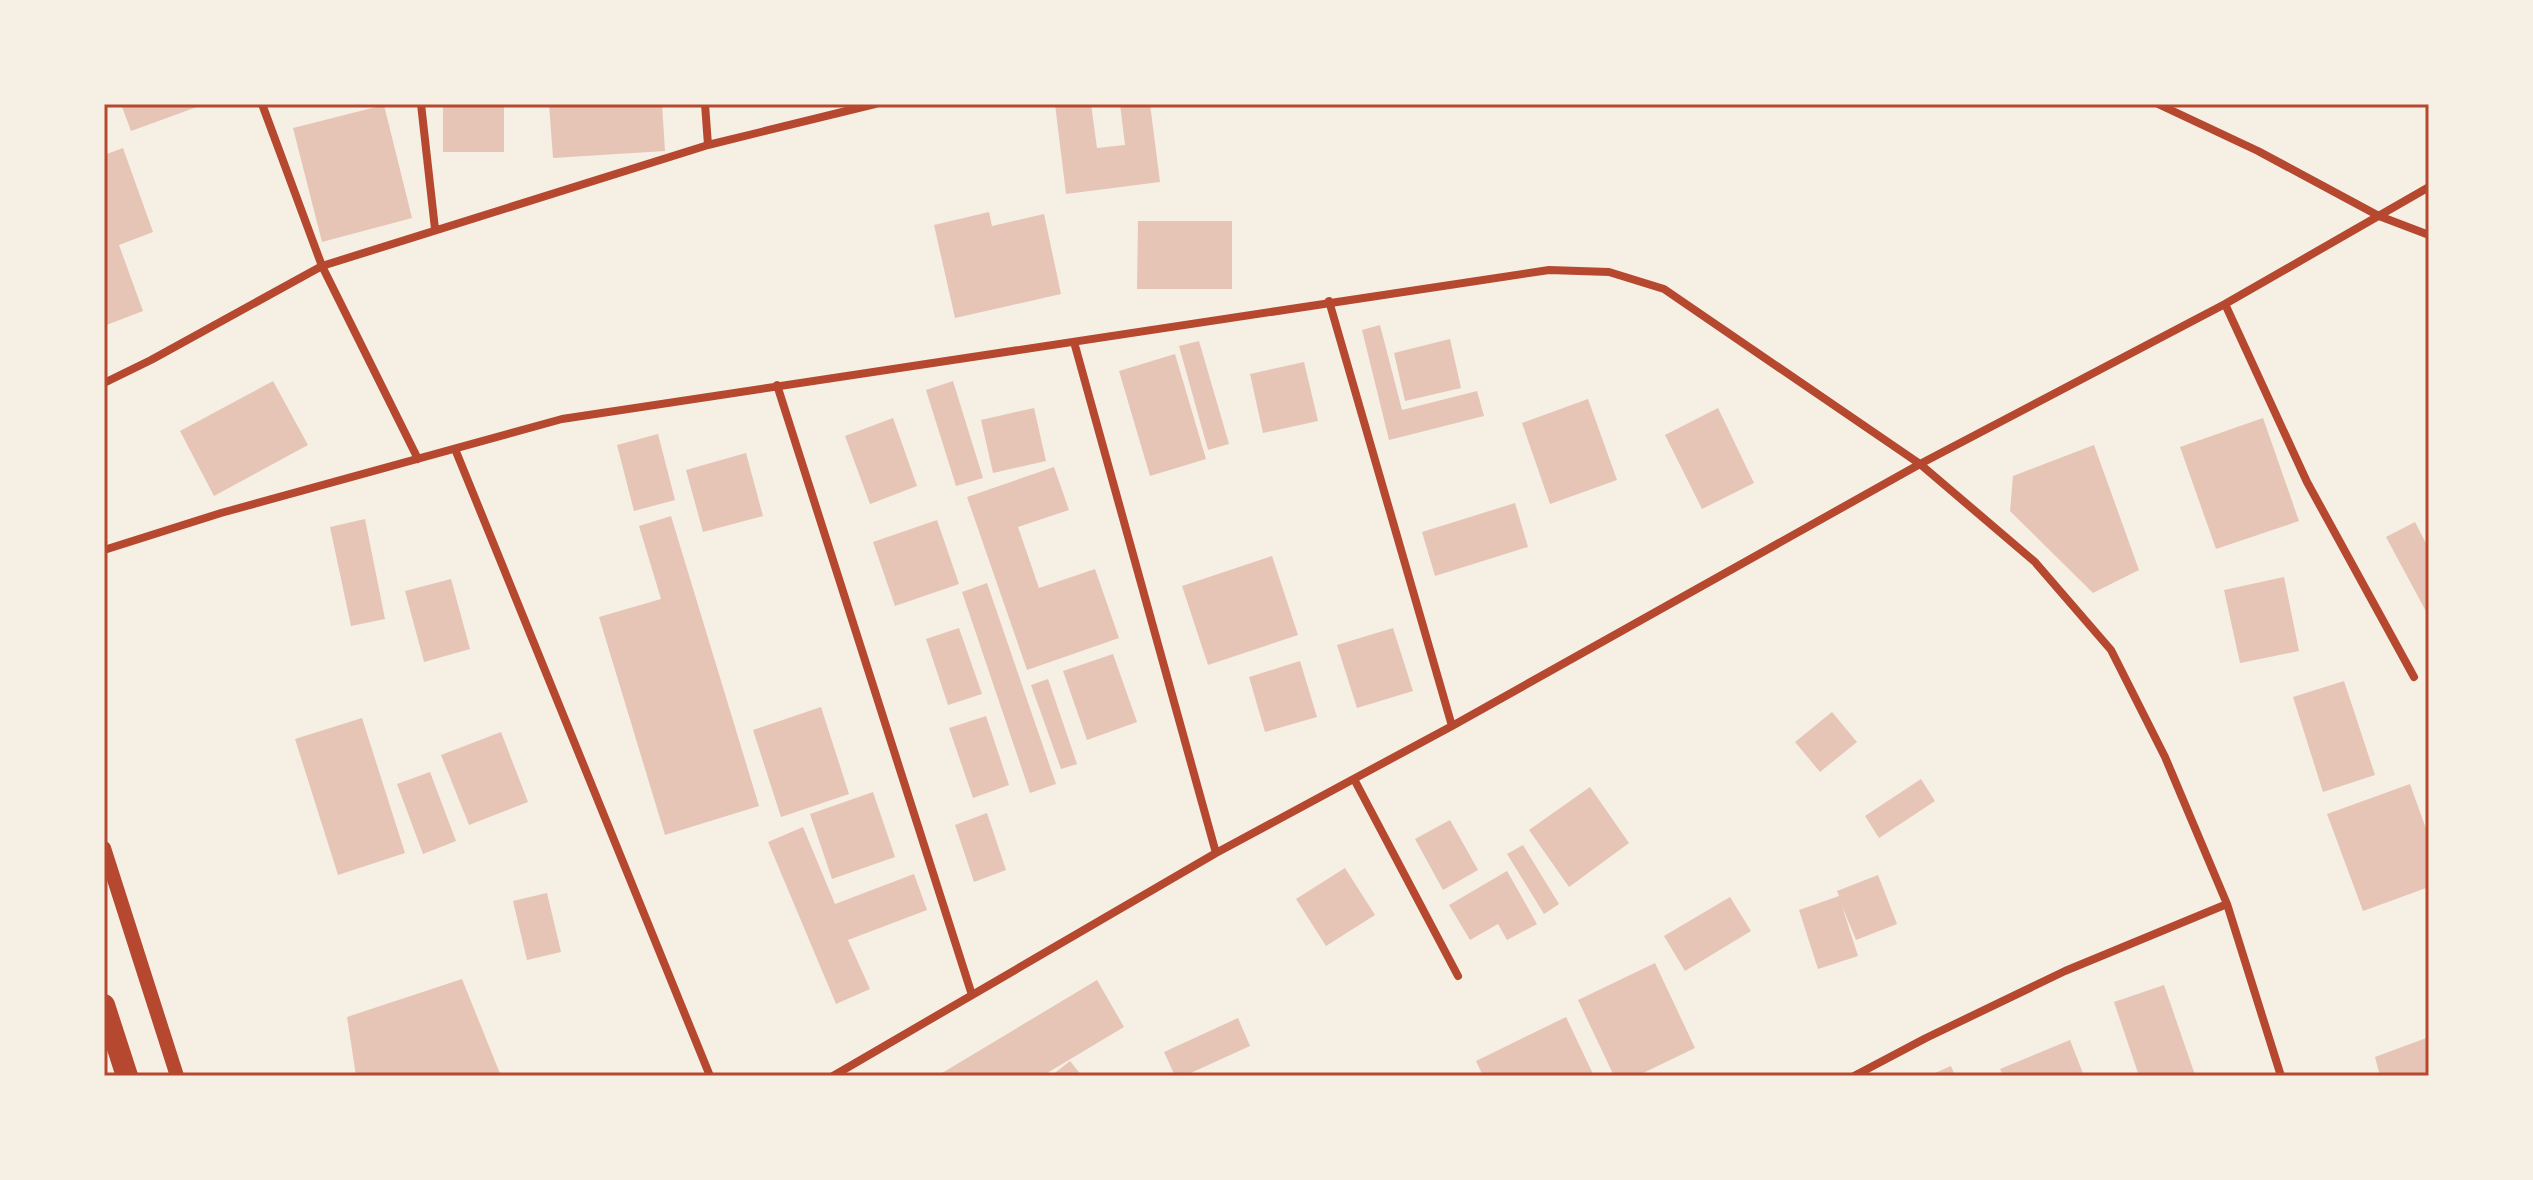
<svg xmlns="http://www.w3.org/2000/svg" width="2533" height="1180" font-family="'Fira Sans Condensed',sans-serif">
	<rect width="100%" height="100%" fill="#f6efe4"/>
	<path fill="#e6c5b7" d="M121,104h74l2,3 -66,24z
		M443,104h61v48h-61z
		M549,104h113l3,47 -112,7z
		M1055,104h36l6,44 28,-3 -5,-41h30l10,78 -94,12z
		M384,105l28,113 -90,24 -29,-114z
		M123,148l30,84 -34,13 24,66 -39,15v-171z
		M989,212l3,14 52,-12 17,80 -106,24 -21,-93z
		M1138,221h94v68h-95z
		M1380,325l22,85 75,-19 7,25 -95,24 -27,-110z
		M1450,339l11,49 -56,13 -11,-48z
		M1199,341l30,103 -21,6 -29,-104z
		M1175,354l31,105 -56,17 -31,-105z
		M1304,362l14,59 -55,12 -13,-59z
		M273,381l35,64 -94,51 -34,-65z
		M953,381l30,97 -27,8 -30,-96z
		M1588,399l29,81 -67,24 -28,-81z
		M1034,408l12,53 -53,12 -12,-53z
		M1718,408l36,75 -52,26 -37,-74z
		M893,418l24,68 -47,18 -25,-68z
		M2263,418l36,103 -83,28 -36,-102z
		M658,434l17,66 -41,11 -17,-66z
		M2094,445l45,125 -46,23 -83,-82 3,-35z
		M746,453l17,63 -60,16 -17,-62z
		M1054,467l15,43 -51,17 21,61 56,-19 24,69 -92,32 -60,-173z
		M1515,503l13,44 -93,29 -13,-44z
		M671,516l88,290 -94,29 -66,-218 62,-18 -22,-73z
		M365,519l20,100 -34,7 -21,-99z
		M937,520l22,64 -64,22 -22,-64z
		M2415,522l14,27v68l-43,-80z
		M1272,556l26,79 -90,30 -26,-79z
		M2284,577l15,74 -59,12 -16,-73z
		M451,579l19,70 -46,13 -19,-71z
		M987,583l69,201 -26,9 -68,-201z
		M959,628l23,66 -34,11 -22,-66z
		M1393,628l20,63 -56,17 -20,-63z
		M1113,654l24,68 -50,18 -24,-69z
		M1300,661l17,56 -52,15 -16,-55z
		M1048,679l29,85 -16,5 -30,-84z
		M2344,681l31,94 -52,17 -30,-95z
		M821,707l28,87 -68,23 -28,-87z
		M1832,712l25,30 -37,30 -25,-30z
		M986,716l23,69 -36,13 -24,-70z
		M362,718l43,135 -67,22 -43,-136z
		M501,732l27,70 -59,23 -28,-70z
		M430,772l26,69 -33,13 -26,-70z
		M1921,779l14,22 -56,37 -14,-22z
		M2410,784l19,53v50l-66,24 -36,-97z
		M1590,787l39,56 -60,44 -40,-57z
		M873,792l22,65 -63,22 -22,-65z
		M987,813l19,57 -32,12 -19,-57z
		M1450,820l28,50 -35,20 -28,-51z
		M803,827l32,77 79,-30 13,36 -79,30 22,49 -34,15 -68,-162z
		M1523,845l36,59 -15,10 -37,-60z
		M1345,868l30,47 -49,31 -30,-47z
		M1507,871l30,53 -30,16 -9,-16 -28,16 -21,-35z
		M1878,875l19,49 -41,16 -14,-34 16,50 -40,13 -19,-59 40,-14 -2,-5z
		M547,893l14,59 -34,8 -14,-59z
		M1730,897l21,34 -66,40 -21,-35z
		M1655,963l40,85 -58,28h-23l-36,-76z
		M462,979l39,97h-145l-9,-59z
		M1097,980l27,47 -82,49h-105z
		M2164,985l31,90 -2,1h-54l-25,-74z
		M1566,1017l28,59h-111l-7,-15z
		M1238,1018l12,28 -66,30h-9l-11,-24z
		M2429,1037v39h-49l-5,-19z
		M2070,1040l14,36h-81l-3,-7z
		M1070,1061l12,15h-31z
		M1951,1066l4,10h-27z"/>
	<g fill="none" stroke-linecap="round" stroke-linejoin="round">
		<path stroke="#b5482f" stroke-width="8" d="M262,104l60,162 96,193
			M421,104l14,125
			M705,104l3,41
			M2158,104l100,47 121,65 50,19
			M1329,301l123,425
			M2225,304l82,178 107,195
			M1074,342l142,511
			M104,383l47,-23 171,-94 386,-121 167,-41
			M777,385l195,610
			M455,449l255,627
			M104,550l117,-37 341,-94 987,-149 60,2 55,17 256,175 115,98 76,88 54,107 62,147 54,172
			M1354,779l104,197
			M833,1076l383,-223 236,-127 468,-262 305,-160 204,-117
			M1854,1076l72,-38 139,-67 162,-67"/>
		<path stroke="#b5482f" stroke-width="14" d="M104,848l73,228"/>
		<path stroke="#b5482f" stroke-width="22" d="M104,1005l23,71"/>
	</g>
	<rect width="2533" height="1180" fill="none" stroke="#f6efe4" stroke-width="212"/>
	<rect x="106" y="106" width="2321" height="968" fill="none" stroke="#b5482f" stroke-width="3"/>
</svg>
